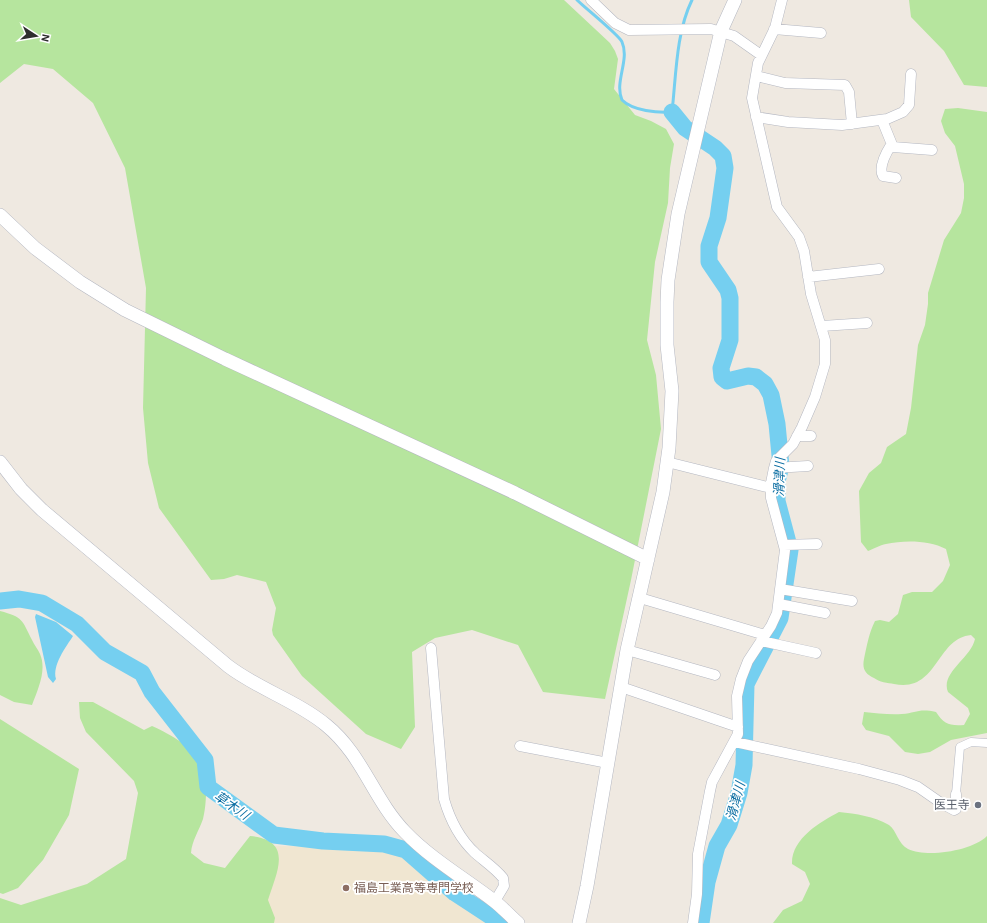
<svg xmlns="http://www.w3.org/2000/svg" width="987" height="923" font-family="'Alegreya Sans','Noto Sans JP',sans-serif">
	<rect width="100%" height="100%" fill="#efe9e1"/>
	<path fill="#f0e6d1" d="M262,846l122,1 19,7 85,69h-255z"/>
	<path fill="#b6e59e" d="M0,0h564l46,43 5,8 3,8 -4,30 21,26 16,6 15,8 8,15 -4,24 -2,35 -13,59 -8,78 9,35 5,54 -30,151 -26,119 -62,-7 -25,-47 -46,-15 -37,8 -23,14 3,75 -14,22 -35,-15 -64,-58 -29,-41 -1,-5 4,-22 -10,-26 -29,-7 -13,4 -13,1 -52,-72 -11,-45 -5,-55 3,-120 -21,-120 -32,-65 -40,-34 -29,-5 -24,19z
		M909,0h78v87l-23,-2 -20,-34 -33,-34z
		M958,108l29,4v621l-36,7 -21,12 -12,2 -13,-2 -16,-16 -23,-6 -4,-6 2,-12c12,1 25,3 38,2 14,-1 17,-6 34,-2 8,12 13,14 28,13l6,-11 -2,-6 -20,-16c-8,-19 23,-34 27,-53l-4,-4c-35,3 -33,58 -77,49 -6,-1 -15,-2 -20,-6 -9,-4 -12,-9 -10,-19 3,-14 5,-26 11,-38l5,-1 9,2 9,-8 5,-19 9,-3h20l11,-11 7,-16 -4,-16c-17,-9 -42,-9 -60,-5 -6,1 -13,5 -18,7l-7,-9 -2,-51 10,-18 12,-10 6,-16 19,-13 5,-26 7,-63 7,-20 3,-21v-11l16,-53 17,-27 3,-15v-14l-9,-38 -10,-13 -4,-12 4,-12z
		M0,611c23,6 22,9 32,29 2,5 6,9 8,14 7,16 -2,35 -8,51l-18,-3 -14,-7z
		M79,702h14l51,28 8,-4c11,4 43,23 48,32 8,15 7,45 3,61 -4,12 -11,21 -12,34l13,10 21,5 25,-32c44,4 27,36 18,64l7,18 -1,5h-274v-25l21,7 66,-21 39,-25 12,-66 -4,-12 -48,-49 -6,-14z
		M0,719l79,50 -10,46 -26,45 -25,28 -15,6 -3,-1z
		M839,812c17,2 35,4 50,13 8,6 9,19 19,24 19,9 64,2 79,-13v87h-214l10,-13 19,-9 8,-17 -5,-12 -13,-8c-1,-25 28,-42 47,-52z"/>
	<path fill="#75cff0" d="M36,614l20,8 17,14c-7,11 -21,29 -17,43l-3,4 -5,-6 -13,-60z"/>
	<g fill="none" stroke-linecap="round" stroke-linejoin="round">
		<path stroke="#75cff0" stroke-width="3" d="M577,0c8,8 42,35 45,42 8,18 -8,40 0,58 11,11 36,13 50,12 4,-35 4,-80 20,-112"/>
		<path stroke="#75cff0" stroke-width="17" d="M672,112l13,16 30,20 8,8 2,12 -7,50 -9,28v16l19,28 2,8v42l-9,28 1,9 5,4 21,-5 8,1 9,7 6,11 6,29 4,42 -4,15v20l13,49 -10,68 -34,66 -2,81 -5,28 -10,32 -12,21 -10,36 -6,41
			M0,601l19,-2 23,4 35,21 28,28 37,21 10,19 53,68 3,27 66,48 49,6 61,3 22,6 49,43 46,30"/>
		<defs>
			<path id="pedestrian" d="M956,794l4,-47 11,-5 16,1"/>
			<path id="minor" d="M591,0l24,23 14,7 82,-1 23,7 27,19
				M774,29l47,4
				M756,76l29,7 60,2 4,7 3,32
				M756,117l32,5 54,3 45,-6 16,-7 6,-7 2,-31
				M882,120l11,27 39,3
				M891,145c-5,8 -13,22 -8,31l13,2
				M808,277l71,-8
				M822,326l45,-3
				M797,436h14
				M667,462l104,26
				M774,468l34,-2
				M784,545l33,-1
				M780,589l72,12
				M640,598l125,37
				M779,604l46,9
				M761,641l55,12
				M431,648l13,151c6,21 15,39 31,54 9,8 20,15 28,25l1,8 -9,15
				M627,650l88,25
				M621,687l117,40
				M735,742l124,27 41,11 18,7 23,16 13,7 2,-1v-15
				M520,746l88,17
				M693,923l4,-29 1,-40 12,-63 2,-9 26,-48 -1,-38 4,-17 7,-18 23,-35 6,-13 8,-63 -14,-52v-15l3,-15 2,-7 17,-17 9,-17 13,-30 10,-33v-24l-14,-46 -7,-43 -5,-14 -22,-30 -25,-109 6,-35 17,-35 7,-28"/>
			<path id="tertiary" d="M0,215l35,33 45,34 45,28 100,49 290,134 133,66
				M0,462l21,27 21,21 186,156c30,23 69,35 98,59 37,30 47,74 79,107 26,27 59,46 89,69 8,6 16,15 24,22
				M579,923l8,-37 40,-236 36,-158 6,-44 3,-57 -5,-46v-43l1,-22 10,-66 43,-183 14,-31"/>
		</defs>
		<use href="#pedestrian" stroke="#b4b7c1" stroke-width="9"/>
		<use href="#minor" stroke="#b4b7c1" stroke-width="11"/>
		<use href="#tertiary" stroke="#b4b7c1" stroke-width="14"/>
		<use href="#pedestrian" stroke="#fff" stroke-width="8"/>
		<use href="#minor" stroke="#fff" stroke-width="10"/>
		<use href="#tertiary" stroke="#fff" stroke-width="13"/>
	</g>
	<circle fill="#6b7280" stroke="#fff" stroke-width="1.5" cx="978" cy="805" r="4"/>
	<circle fill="#8d6e63" stroke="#fff" stroke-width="1.5" cx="346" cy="888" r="4"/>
	<g text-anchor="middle" stroke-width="3.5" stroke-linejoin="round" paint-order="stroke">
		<g font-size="12" fill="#5b616d" stroke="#fff" text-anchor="end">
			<text x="970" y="809">医王寺</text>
		</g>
		<g font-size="12" fill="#785e54" stroke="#fff" text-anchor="start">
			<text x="354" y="892">福島工業高等専門学校</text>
		</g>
		<g font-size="13" font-style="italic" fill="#0d6fa3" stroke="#fff">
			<text transform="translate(779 477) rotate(-88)" y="5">滑津川</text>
			<text transform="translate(735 801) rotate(-75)" y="5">滑津川</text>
			<text transform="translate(232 805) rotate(35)" y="5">草木川</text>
		</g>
	</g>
	<g transform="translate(36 36) rotate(102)" stroke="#ffffff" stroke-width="3" paint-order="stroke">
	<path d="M0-3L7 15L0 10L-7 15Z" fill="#2e2e2e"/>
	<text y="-6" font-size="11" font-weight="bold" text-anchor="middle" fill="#2e2e2e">N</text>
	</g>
</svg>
